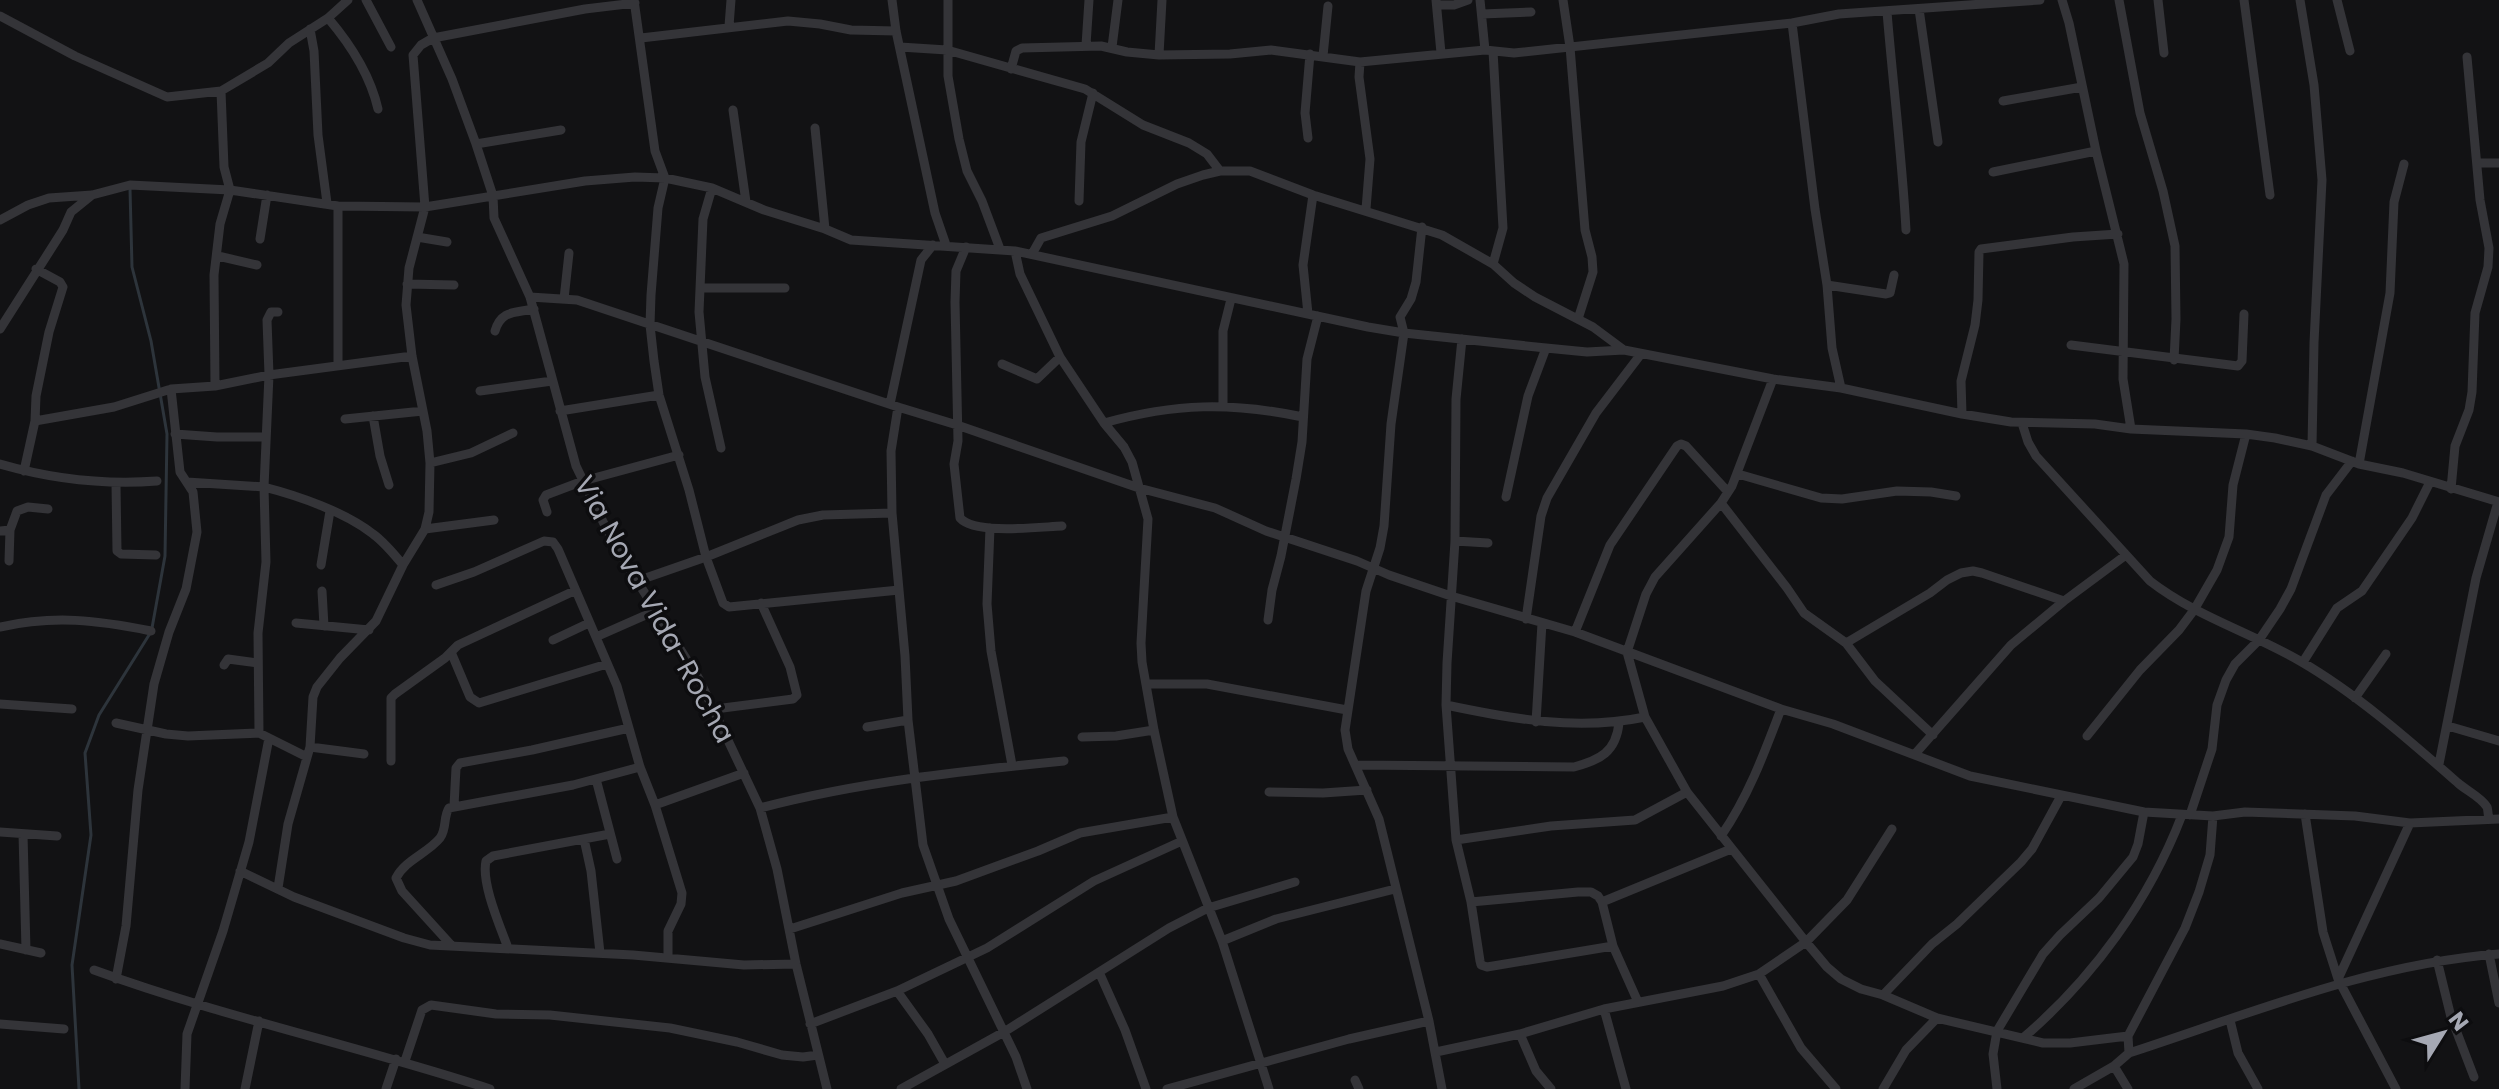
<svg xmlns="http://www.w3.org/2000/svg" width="2499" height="1089" font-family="Poppins,sans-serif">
	<rect width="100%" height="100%" fill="#121214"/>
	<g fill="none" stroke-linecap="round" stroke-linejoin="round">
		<path stroke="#2d343b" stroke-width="3" d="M130,189l2,78 19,74 16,93 -2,122 -13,72
			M79,1089l-7,-124 19,-130 -6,-82 14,-38 50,-80"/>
		<path stroke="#343438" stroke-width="9" d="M366,0l25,47
			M417,0l35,79 24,65 17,52 1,22 36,79 46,169 31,64 20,35 72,114 61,129 17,61 19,95 31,125
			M634,0l21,151 10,27 -7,30 -7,87 -1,30 4,36 5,34 30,95 17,67 17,46 6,4 170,-17
			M892,0l4,31 39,182 11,32
			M948,0v76l11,63 8,32 15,30 18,48
			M1436,0l5,53
			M1480,0l5,50
			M1563,0l7,47 15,183 7,27 1,15 -15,47
			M2062,0l7,23 27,128 28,113 -1,115 8,50
			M2119,0l21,113 23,78 12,55 1,73 -2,41
			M2158,0l6,53
			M2244,0l26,195
			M2300,0l14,85 8,95 -8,163 -2,103
			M2337,0l13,51
			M1437,5h17l14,-5
			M1919,9l19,133
			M1887,12c6,72 15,145 19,218
			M1482,14l49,-2
			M0,16l75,40 92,41 54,-6
			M328,18c23,27 42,56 50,91
			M1792,23l23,186 12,76 5,63 9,40
			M729,26l2,-26
			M310,29l4,22 4,84 9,68
			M641,38l147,-17 32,3 31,6 45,1
			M1086,45l3,-45
			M900,47l47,3 138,39 58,36 46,18 18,11 13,17
			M1112,47l6,-47
			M1159,55l3,-55
			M1323,56l5,-50
			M1360,62l-1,15 11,82 -4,50
			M1011,69l5,-18 6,-3 79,-2 26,6 32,3 71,-1 41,-4 89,12 125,-12 29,3 278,-30 47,-9 201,-14
			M2003,101l79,-14
			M733,110l13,92
			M815,128l10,101
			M1308,138l-3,-25 5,-59
			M476,144l85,-14
			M2477,163h22
			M1993,172l103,-21
			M712,188l-9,31 -4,93 6,65 16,71
			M1079,201l2,-59 12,-49
			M0,220l28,-15 21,-7 43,-3 38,-10 100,5 108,16 87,1 160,-26 50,-4 30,1 47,10 52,22 61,19 26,11 164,11 353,76 36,6 142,15 41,4 37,-2 149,29 68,9 121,26 49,8 84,2 36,5 115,5 29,4 37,8 47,18 44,9 96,29
			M1422,227l-6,55 -5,17 -11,18 4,16 -13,91 -7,102 -4,22 -14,43 -21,139 3,19 31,70 50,202 13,68
			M417,237l30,5
			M260,239l7,-44
			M966,247l-10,24 -1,31 3,139 -4,23 6,54c15,17 79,9 102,8
			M1015,251l5,23 40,83 44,66 20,24 8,15 16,57 -7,124 1,19 12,68 19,87 49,124 47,148
			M1032,254l9,-16 71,-22 65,-32 26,-9 17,-4h30l63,24 129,40 51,29 21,19 21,14 58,30 31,23
			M218,256l39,9
			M1493,264l10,-36 -10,-177
			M407,284l47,1
			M1827,285l59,9 4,-1 4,-18
			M700,288h85
			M530,297l47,3 321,107 59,18 182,63 76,20 51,23 91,30 32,14 62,21 124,36 206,77 52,15 137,52 174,36 69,4 32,-4 110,4 55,7 89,-4
			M564,299l5,-46
			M278,312h-7l-4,8 2,55 -5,112c35,9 81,25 109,47 11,8 21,20 30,31
			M1308,314l-5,-49 10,-70
			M0,329l63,-99 8,-18 21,-17
			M495,331c6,-21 20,-18 39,-22
			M1462,339l-6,60 -1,142 -8,122 -1,42 10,135 15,62 9,59 1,4 6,2 126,-21
			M2071,345l167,21 4,-5 2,-47
			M1002,364l35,15 23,-22
			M338,365v-159
			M1773,379l-41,107 -11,17 -66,74 -9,17 -19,58 18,65 42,75 119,150 21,25 14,12 20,10 22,6 54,23 106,25h27l58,-7 1,17
			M215,386l-1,-111 6,-51 10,-34 -6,-23 -3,-76 47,-28 21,-20 39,-25 20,-18
			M480,391l72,-10
			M890,404l31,-144 12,-15
			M1223,406v-75l8,-32
			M898,407l-7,44 1,62 13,143 3,64 15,125 26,74 67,138 11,32
			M560,411l99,-16
			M1962,414l-1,-33 14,-56 3,-25 1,-48 2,-3 92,-12 45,-3
			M373,416l7,40 9,29
			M345,419l78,-8
			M35,421l79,-14 57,-18 44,-3 54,-11 143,-19
			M1104,423c71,-20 127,-21 199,-6
			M2022,423l6,19 8,14 114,125c45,35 100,51 150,80 57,33 109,79 158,122 9,8 23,14 29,24 1,2 1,9 2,12
			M175,434l42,3h49
			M430,463l41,-10 42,-20
			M0,464c52,15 103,21 157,17
			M2359,464l31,-171 4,-91 10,-38
			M24,471l11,-50 1,-25 13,-64 14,-45 -3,-5 -24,-13
			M1738,474l83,24 21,1 55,-8 34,1 25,4
			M187,482l77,5 2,75 -8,71 1,100
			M116,484l1,67 4,3 35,1
			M2451,489l4,-43 14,-36 3,-18 3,-79 13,-46 1,-19 -9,-48 -13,-143
			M1506,497l22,-101 18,-48
			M1721,503l66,85 17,25 42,30 29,38 58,54
			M547,512l-4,-12 3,-5 37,-14 96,-26
			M990,528l-3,76 4,47 21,114
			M425,529l69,-9
			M0,531l10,-1 7,-19 11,-4 20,2
			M1455,541l33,2
			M9,561l1,-31
			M321,565l9,-54
			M637,581l69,-24 92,-37 25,-5 69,-2
			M436,585l38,-13 70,-31 9,1 5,7 59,137 23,81 15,38 27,88 -1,11 -13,27v26
			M322,591l2,35
			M1526,619l15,-103 6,-18 49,-85 45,-59
			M1268,620l4,-30 9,-34 15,-77 6,-37 5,-83 11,-43
			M296,623l73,7
			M0,627c54,-12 97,-7 151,4
			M1575,632l35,-87 67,-99 4,-2 5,2 42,46
			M596,637l59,-26
			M553,640l36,-17
			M1846,643l84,-50 17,-13 14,-7 12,-2 9,2 82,28
			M451,652l19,45 9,6 128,-39
			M2303,662l34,-54 25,-17 50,-73 18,-36
			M224,665l4,-6 30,4
			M1146,684h61l140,26
			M2355,698l31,-44
			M0,704l72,5
			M1446,705c66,14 132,26 199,12
			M715,709l78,-10 4,-4 -7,-28 -29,-64
			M1536,722l6,-99
			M116,723l50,11 22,2 71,-3 48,24
			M2448,726l51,15
			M867,727l41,-7
			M2087,736l53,-66 39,-40 15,-20 23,-40 12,-33 4,-52 13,-51
			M1082,737l34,-1 38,-6
			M310,747l54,7
			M1915,754l96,-109 53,-44 62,-46
			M391,761v-63l4,-4 50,-36 13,-13 116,-54
			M2439,764l37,-186 22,-76
			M1355,765l219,2c26,-7 42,-15 45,-44
			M596,779l21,80
			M1269,792l54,1 44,-3
			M655,805l89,-32
			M454,806l2,-38 4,-5 72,-13 97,-22
			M760,808c99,-26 202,-37 304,-47
			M2305,814l18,118 15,47
			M2190,815l22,-66 5,-44 9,-25 9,-16 24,-24 21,-31 11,-20 35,-94 26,-34
			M0,832l57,4
			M23,834l3,116
			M1721,836c27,-39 43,-82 60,-127
			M584,839l7,32 9,82
			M1456,840l95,-14 84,-6 52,-28
			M240,871l54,26 110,41 26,7 203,10 111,10 52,-1
			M278,888l10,-64 22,-77 3,-50 4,-10 23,-29 36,-37 27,-56 22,-36 4,-17 1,-49 -3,-32 -15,-75 -6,-51 3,-37 16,-61 -12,-152 8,-10 12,-7 152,-29 50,-6
			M1471,902l107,-10h13l7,4 4,6 11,44 25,56
			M1602,902l129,-53
			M790,929l112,-36 54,-12 82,-30 42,-18 93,-16
			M1222,941l54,-22 119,-30
			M0,944l41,9
			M452,946l-50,-55 -6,-13c9,-18 32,-25 44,-40 7,-9 3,-21 9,-30l124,-23 67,-18
			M508,948c-8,-22 -27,-65 -22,-87l7,-5 117,-22
			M2489,954l10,49
			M2437,960l14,57 23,60
			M94,970c129,47 265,76 396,119
			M1099,972l26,58 21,59
			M1759,974l42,74 35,41
			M116,979l10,-53 12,-136 16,-106 15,-52 17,-43 11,-57 -4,-40 -13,-20 -9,-83
			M897,991l31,43 17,30
			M1883,995l49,-51 25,-20 64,-62 11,-13 29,-53
			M1604,1009l22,80
			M2230,1020l8,33 20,36
			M0,1024l64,5
			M810,1024l87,-33 90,-43 107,-67 88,-40
			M1520,1034l16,37 15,18
			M2128,1036l57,-108 14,-36 11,-37 3,-39
			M2023,1038c70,-60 126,-137 159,-223
			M1436,1052l84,-18 84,-25 119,-23 36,-12 47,-32 41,-42 45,-71
			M405,1061l17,-51 9,-5 65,9 54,1 120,13 67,14 45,13 21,2 15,-2
			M2114,1066l14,23
			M1355,1080l4,9
			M185,1089l2,-55 36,-103 26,-89 20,-104
			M245,1089l14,-68
			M386,1089l10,-30
			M901,1089l103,-57 165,-104 39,-20 87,-26
			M1167,1089l182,-50 80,-18
			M1883,1089l23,-39 31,-32
			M1997,1089l-4,-35 4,-23 46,-77 17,-19 39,-37 34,-41 5,-13 6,-32
			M2074,1089l40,-23 15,-13c123,-40 240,-89 370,-99
			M2396,1089l-58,-110 72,-156"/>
	</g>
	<g text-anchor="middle" stroke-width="7" stroke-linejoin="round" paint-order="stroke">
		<g font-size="28" fill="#a5a8b3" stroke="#0d0d0f">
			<text transform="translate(655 609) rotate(61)" y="10">Via Nova Vida-Rocha</text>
		</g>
	</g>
	<g transform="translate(2443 1033) rotate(53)" stroke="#0d0d0f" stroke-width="6" paint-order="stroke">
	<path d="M0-6L14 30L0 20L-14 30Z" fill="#a5a8b3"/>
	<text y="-12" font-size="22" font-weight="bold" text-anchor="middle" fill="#a5a8b3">N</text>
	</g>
</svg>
